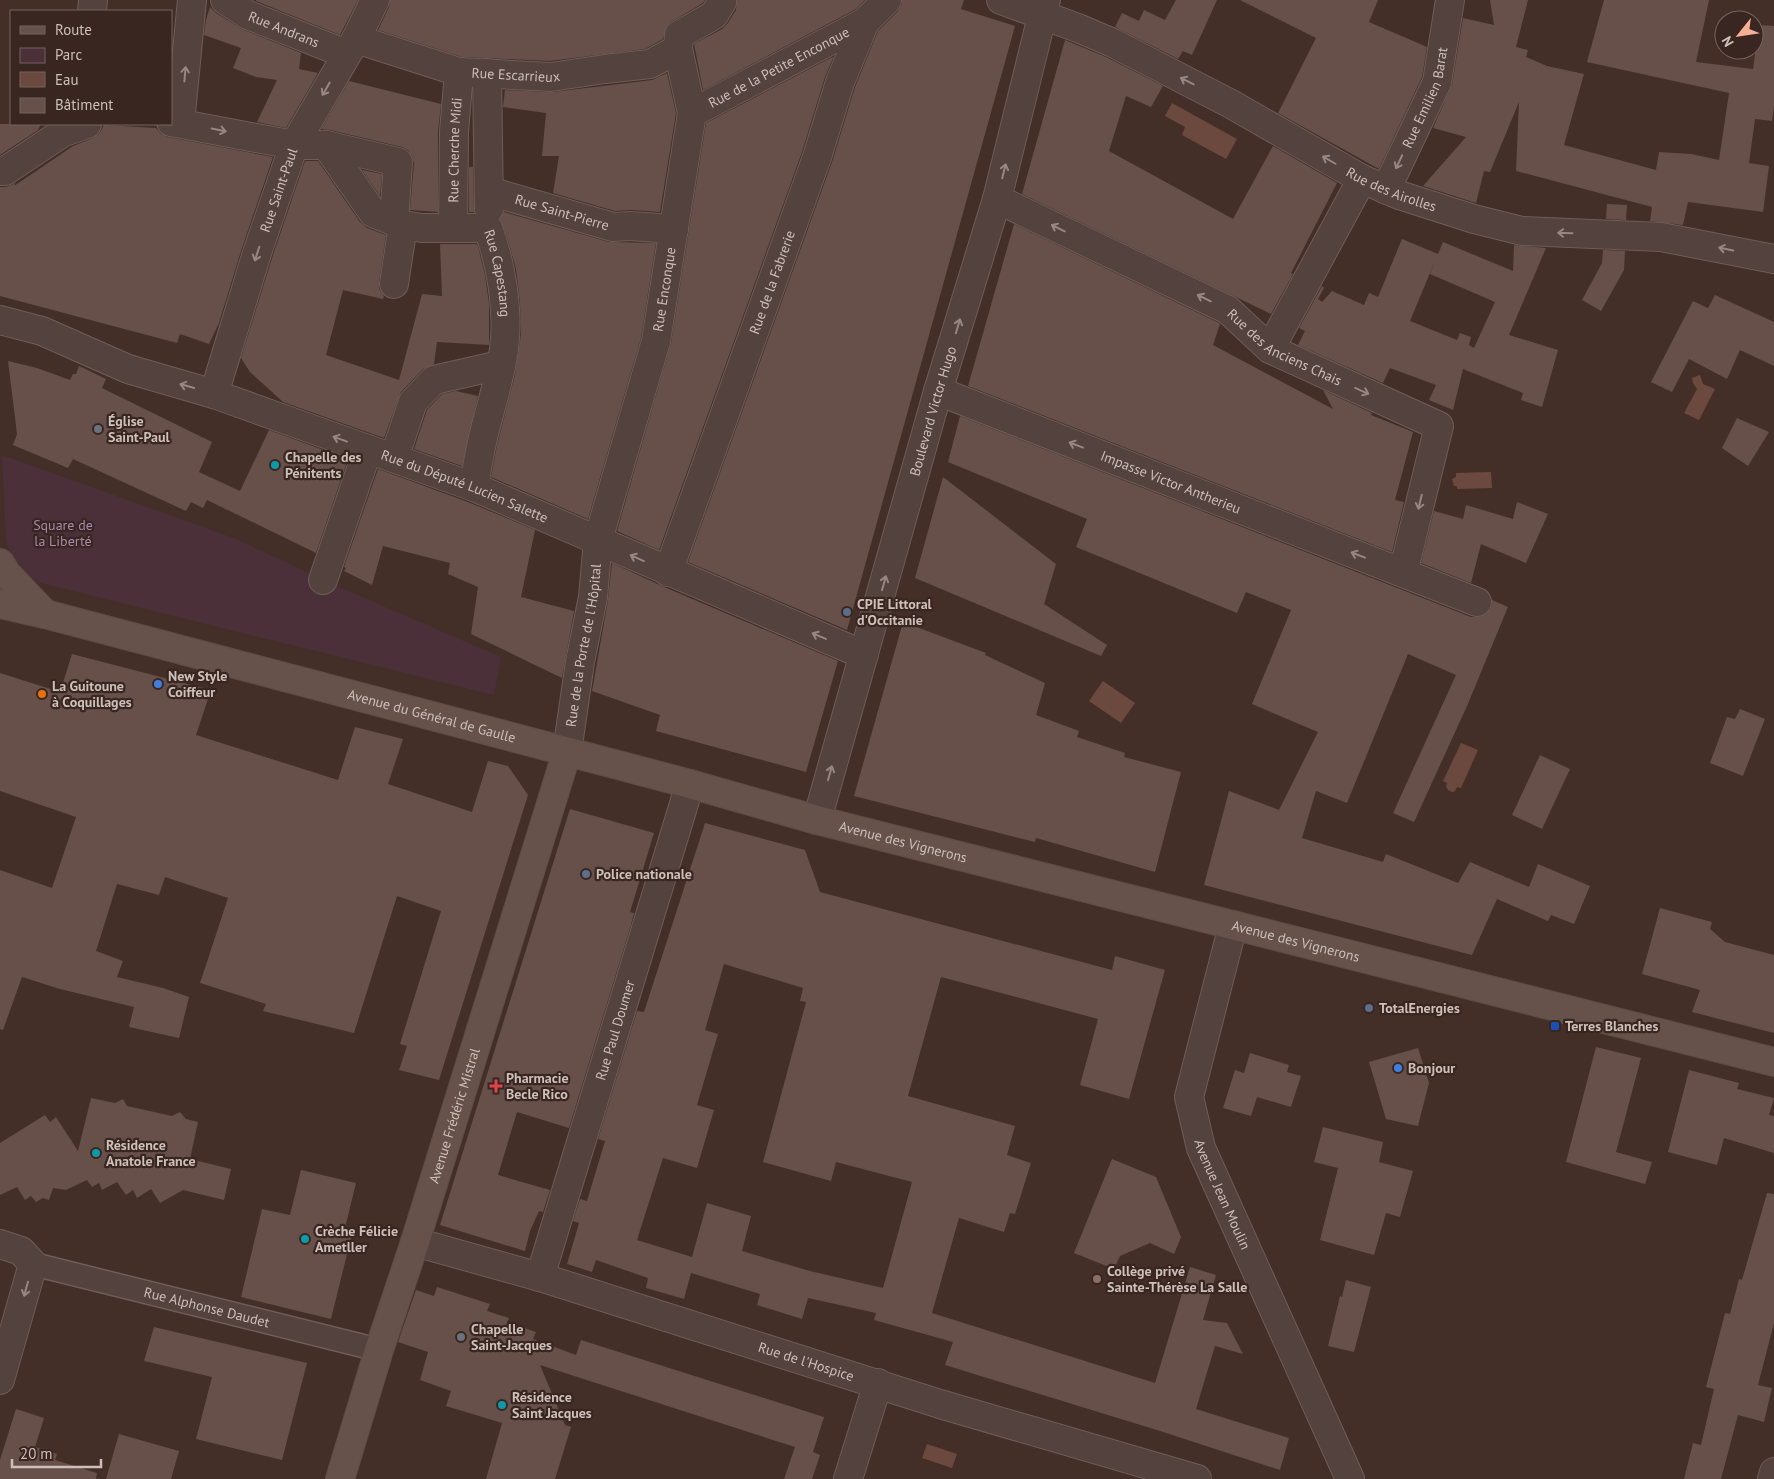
<svg xmlns="http://www.w3.org/2000/svg" width="1774" height="1479" font-family="'PT Sans',sans-serif">
	<rect width="100%" height="100%" fill="#442e28"/>
	<path fill="#4b303a" d="M2,455l237,85 84,40 178,77 -7,38 -457,-113 -22,-18 -9,-23z"/>
	<path fill="#6c493f" d="M1172,103l65,36 -11,20 -44,-24 3,-8 -20,-11z
		M1700,375l3,9 12,5 -16,31 -15,-7 13,-24 -4,-6 -1,-5z
		M1491,472l1,16 -35,1v-3h-3l-2,-7 4,-2v-4z
		M1103,681l32,22 -14,20 -32,-22z
		M1461,743l17,7 -17,38 -4,-1 -2,4 -3,1 -4,-2 -2,-4 1,-3 -4,-2z
		M927,1444l30,10 -5,14 -30,-10z"/>
	<path fill="#67504a" fill-rule="evenodd" d="M256,0h102l-18,35 -84,-34z
		M390,0h315l-2,3 -32,19 -5,5 -3,12 -18,10 -95,12 -88,-4 -84,-27 11,-23z
		M737,0h128l-9,9 -153,81 -9,-46 28,-15 5,-5 9,-14z
		M902,0h62l-3,9 54,17 -168,604 -159,-68 144,-400 23,-75 23,-56 20,-20 4,-7z
		M1176,0h41l-25,55 -9,-4 -5,8 -63,-32 7,-14 17,8 5,-11 21,10z
		M1240,0h138l-9,22 58,25 -5,30 -43,92 -101,-56 38,-75z
		M1490,0h38l-12,47 12,3 -2,7 21,9 37,8 -20,71 92,25 3,-18 32,2 28,6 10,-67 -142,-31 17,-62h105l-13,62 57,7 6,-44 15,1v79l-2,16 -17,-2 -6,44 20,3 -6,46 -75,-10 -5,23 -33,-4 2,-14 -136,-36 3,-69 -29,70 -6,-1 -8,32 -53,-17 43,-49 -33,-9 19,-43 11,-67 31,7z
		M210,7l6,6 26,16 59,24 -2,16 19,4 -32,55 -29,-6 20,-42 -21,-3 -23,-9 8,-20 -37,-13 2,-15z
		M1065,40l41,17 57,29 -12,21 -25,-11 -17,55 124,68 40,-73 64,37 -46,90 2,1 -22,40 -249,-120z
		M834,56l-9,21 -23,75 -143,398 -42,-19 54,-188 35,-220z
		M667,73l9,40 -16,99 -29,-2 -16,1 -62,-18 6,-37h-17l4,-43 -43,-6 2,-17 48,2 99,-12z
		M349,81l92,23 -3,28v80l-28,-2 4,-47 -2,-7 -4,-6 -6,-3 -72,-17 -9,-1z
		M0,124h41l-3,6 -38,25z
		M104,125l52,3 5,6 7,3 105,20 -31,91 -24,78v-1l-9,19 -29,-10 -3,9 -177,-47v-109h6l10,-4 -2,3 59,-40 20,-8 6,-4z
		M305,161h13l42,61 7,6 19,7 -7,47v7l5,7 -1,3 -40,-9 -17,65 73,25 23,-86 20,2 -2,-52h37l1,2 7,29 4,29v41l-52,-3 -3,22 -11,5 -22,23 -17,46 -101,-36 -33,-30 -9,-14 31,-100z
		M469,167h4l1,45h-5z
		M362,170l20,4 -2,22z
		M1607,204l20,1 -1,15 -20,-1z
		M504,212l105,30 47,1 -15,95 -53,181 -97,-42 6,-32 18,-70 6,-40 -1,-33 -4,-33 -9,-32 -7,-18z
		M1014,224l205,99 1,1 -7,21 120,64 -10,-19 49,23 -1,2 42,17 -18,68 9,2 -12,50 -424,-166z
		M1402,239l36,15 5,-12 70,29 1,-26 32,3 -37,87 49,15 -16,57 -21,-7 2,-7 -60,-24 -10,41 -24,-10 7,-15 -46,-17 -7,15 -85,-38 7,-14 -6,-3 23,-42 2,2 -6,11 4,3 10,-11 32,14 5,-12 9,4zM1435,261l-5,13 65,28 -21,46 -5,-3 2,-8 -11,-4 -3,7 -47,-19z
		M1603,250l22,1 -1,19 -23,41 -19,-11 20,-37z
		M1715,295l59,27v44l-34,-16 -13,29 -38,-20 -17,33 -21,-10 42,-81 15,7z
		M8,361l29,7 33,12 3,-6h3l3,-8 27,13 -4,9 110,54 -13,30 41,19 29,-61 79,29 -32,94 -109,-53 -4,8 -12,-6 -5,9 -113,-52 -5,9 -55,-23 4,-11z
		M456,391l22,5 -16,70 -48,-17 13,-39 15,-16z
		M960,416l511,201h8l7,-3 5,-6 1,-8 16,7 -41,99 -53,116 -21,-9 63,-138 -48,-21 -61,149 -31,-12 -14,47 81,24 3,-8 72,29 12,-21 59,25 9,-23 52,22 -16,38 -23,-9 -3,6 -51,-22 -25,56 -268,-70 25,-94 50,19 39,-78 -66,-28 39,-94 -45,-18 -9,21 -161,-66 11,-28 -139,-57z
		M1737,418l32,14 -21,34 -26,-18z
		M378,469l90,33 67,28 -14,67 53,14 -12,67 -91,-44 7,-47 -30,-13 2,-11 -67,-17 -11,39 -28,-14 2,-3 -2,-1z
		M943,477l113,87 -12,40 63,41 -6,11 -186,-78z
		M1517,502l31,12 -22,49 -45,-19 -10,39 -50,-20 13,-52 29,8 3,-14 47,14z
		M612,563l50,23 176,75 -32,111 -150,-41 4,-16 -68,-24 16,-91z
		M903,622l83,31 -1,2 60,28 -9,32 43,16 -2,6 48,16 -1,4 57,15 -26,100 -119,-34 -1,4 -181,-46z
		M72,654l139,36 -15,45 142,45 17,-53 48,12 -15,45 84,28 16,-51 20,5 20,29 -89,285 -40,-10 8,-24 -7,-2 41,-133 -44,-15 -43,137 -91,-22 3,-7 -66,-21 28,-85 -63,-21 -6,18 -42,-11 -21,67 27,10 -6,16 46,11 26,9 -10,41 -50,-11 5,-20 -74,-18 -38,-12 -19,53 -3,-1v-159l52,18 24,-71 -76,-26v-118l60,19z
		M1740,709l25,10 -22,57 -33,-13 17,-46 8,2z
		M1540,755l30,14 -28,60 -30,-14z
		M570,809l84,24 -24,79 4,1 -3,12 -62,203 -52,-16 -19,63 52,15 -7,22 -4,-1 -9,20 -5,20 -85,-26z
		M705,823l100,27 15,42 292,78 3,-14 50,14 -36,129 -49,-14 18,-66 -157,-42 -33,119 107,30 -8,29 24,8 -16,51 -5,-1 -6,19 -45,-14 -27,95 223,70 35,-116 26,8 -13,45 24,3 16,31 -28,-8 -19,63 93,29 -9,32 -120,-39 -215,-66 8,-23 -79,-22 2,-7 -68,-15 -6,21 -45,-14 3,-11 -69,-21 -7,26 -38,-11 2,-10 -52,-18 -4,12 -25,-8 12,-41 -6,-2 7,-22 7,2 18,-60 -7,-2 39,-128 7,1zM724,964l79,24 -3,13 6,1 -43,160 68,19 5,-19 76,20 -29,106 -73,-17 -68,-20 9,-35 -44,-13 -15,54 -55,-17 26,-82 34,10 17,-58 -17,-5 21,-71 -13,-4z
		M1660,908l52,14 -2,7 15,13 49,13v78l-82,-21 8,-22 -58,-16z
		M1596,1047l45,11 -25,94 36,10 -7,22 -79,-22z
		M1418,1048l11,35 -11,43 -32,-7 -17,-57z
		M1250,1053l39,12 -2,7 14,4 -10,31 -34,-10 -6,19 -28,-8 12,-38 9,3z
		M1689,1070l50,13 -2,6 37,9 -5,17 5,1v37l-50,-15 -7,27 -49,-13z
		M91,1098l24,5 8,-4 4,7 45,10 8,-4 6,7 12,3 -8,37 41,10 -7,31 -41,-10 -23,13 -9,-14 -14,9 -4,-8 -7,5 -9,-13 -15,8 -3,-7 -7,4 -5,-7 -21,10 -13,-2 -4,12 -6,-2 -7,4 -5,-6 -6,4 -8,-13 -17,8v-52l45,-28 5,7 6,-5 22,34z
		M1323,1127l60,15 -4,20 34,9 -13,46 -14,-4 -12,42 -54,-15 18,-72 -24,-6z
		M1112,1159l44,18 25,60 -7,17 -24,-11 -30,13 -6,13 -40,-16z
		M301,1170l55,13 -11,45 8,2 -22,89 -90,-22 21,-88 28,6z
		M1767,1193l7,1v129l-16,62 14,3 -8,34 -26,-7 -17,64h-37l9,-36 8,2 13,-56 -8,-2 19,-74 5,1 9,-35 3,1z
		M1346,1280l25,7 -17,65 -26,-6 12,-50 2,1z
		M437,1287l53,17 -3,7 22,7 -2,4 29,10 -3,7 43,16 5,-15 243,77 -11,35 7,3 -8,24h-28l11,-32 -255,-82 25,60 6,2 -16,52h-69l16,-56 -56,-17 5,-15 -31,-11 8,-28 -30,-10 18,-52 18,6z
		M154,1327l153,36 -25,97 -86,-21 16,-62 -68,-16z
		M16,1409l28,9 -9,29 22,7 -2,6 42,13 -1,6h-96v-19z
		M119,1434l60,17 -8,28h-65z"/>
	<g fill="none" stroke-linecap="round" stroke-linejoin="round">
		<defs>
			<g id="pedestrian">
				<path id="s1" d="M33,1264l346,86"/>
			</g>
			<g id="minor">
				<path id="s2" d="M225,0l23,15 98,39"/>
				<path id="s3" d="M1001,0l77,28 35,15 118,61 131,75 37,16 75,24 48,12 139,6 113,22"/>
				<path d="M92,11l1,-11"/>
				<path id="s4" d="M356,39l103,33 92,5 54,-8 45,-5 28,-15"/>
				<path d="M487,73l2,136"/>
				<path id="s5" d="M692,113l173,-91"/>
				<path id="s6" d="M171,122l123,23h32l47,68 30,12 19,3h66c13,36 21,82 16,121 -4,31 -15,62 -22,93 -3,15 -6,30 -8,45"/>
				<path d="M180,123l12,-123"/>
				<path d="M326,145l72,17 -4,59"/>
				<path d="M0,171h5l57,-38 25,-9"/>
				<path id="s7" d="M1386,190l51,-108 13,-82"/>
				<path id="s8" d="M489,191l124,36 17,-1 44,3"/>
				<path id="s9" d="M997,199l231,111 42,39 169,77 -36,147"/>
				<path id="s10" d="M453,228l1,-96 5,-60"/>
				<path d="M394,284l9,-59"/>
				<path id="s11" d="M0,320l42,11 86,38 86,25 260,93 390,168"/>
				<path d="M1270,349l92,-170"/>
				<path id="s12" d="M938,391l539,211"/>
				<path id="s13" d="M214,394l43,-141 37,-108 62,-106 19,-39"/>
				<path d="M394,458l19,-56 21,-22 66,-15"/>
				<path id="s14" d="M668,572l149,-415 23,-75 25,-60 22,-22"/>
				<path d="M323,580l45,-131"/>
				<path id="s15" d="M567,752l13,-90 13,-65 5,-57 58,-199 36,-228 -14,-64 1,-14 35,-20 8,-13 -1,-2"/>
				<path id="s16" d="M817,820l121,-429 59,-192 49,-199"/>
				<path id="s17" d="M1233,925l-44,172 12,51 149,331"/>
				<path id="s18" d="M415,1242l125,35 400,127 257,75"/>
				<path d="M0,1244l21,7 12,13 -33,116"/>
				<path id="s19" d="M540,1277l150,-493"/>
				<path d="M848,1479l30,-96"/>
				<path d="M1772,1479l2,-7"/>
			</g>
			<g id="secondary">
				<path d="M0,563l6,10 39,41"/>
				<path id="s20" d="M0,604l45,10 645,170 127,36 957,242"/>
				<path id="s21" d="M340,1479l39,-129 36,-108 152,-490"/>
			</g>
		</defs>
		<use href="#pedestrian" stroke="#6e5d58" stroke-width="25"/>
		<use href="#minor" stroke="#6e5d58" stroke-width="30"/>
		<use href="#secondary" stroke="#5d4c46" stroke-width="30"/>
		<use href="#pedestrian" stroke="#53423d" stroke-width="22"/>
		<use href="#minor" stroke="#53423d" stroke-width="28"/>
		<use href="#secondary" stroke="#66524b" stroke-width="28"/>
	</g>
	<defs><path id="oneway-shaft" d="M-6 0H5M1.5-3L5.5 0L1.5 3" fill="none" stroke-width="1.6" stroke-linecap="round" stroke-linejoin="round" transform="scale(1.25)"/></defs>
	<g stroke="#968782">
		<use href="#oneway-shaft" transform="translate(185 74) rotate(-85)"/>
		<use href="#oneway-shaft" transform="translate(1187 81) rotate(-153)"/>
		<use href="#oneway-shaft" transform="translate(326 89) rotate(120)"/>
		<use href="#oneway-shaft" transform="translate(219 130) rotate(11)"/>
		<use href="#oneway-shaft" transform="translate(1329 160) rotate(-150)"/>
		<use href="#oneway-shaft" transform="translate(1399 162) rotate(115)"/>
		<use href="#oneway-shaft" transform="translate(1004 171) rotate(-76)"/>
		<use href="#oneway-shaft" transform="translate(1058 228) rotate(-154)"/>
		<use href="#oneway-shaft" transform="translate(1565 233) rotate(-178)"/>
		<use href="#oneway-shaft" transform="translate(1726 249) rotate(-168)"/>
		<use href="#oneway-shaft" transform="translate(257 254) rotate(108)"/>
		<use href="#oneway-shaft" transform="translate(1204 298) rotate(-154)"/>
		<use href="#oneway-shaft" transform="translate(958 326) rotate(-73)"/>
		<use href="#oneway-shaft" transform="translate(187 386) rotate(-164)"/>
		<use href="#oneway-shaft" transform="translate(1362 391) rotate(24)"/>
		<use href="#oneway-shaft" transform="translate(340 439) rotate(-160)"/>
		<use href="#oneway-shaft" transform="translate(1076 445) rotate(-159)"/>
		<use href="#oneway-shaft" transform="translate(1420 502) rotate(104)"/>
		<use href="#oneway-shaft" transform="translate(1358 555) rotate(-159)"/>
		<use href="#oneway-shaft" transform="translate(637 558) rotate(-156)"/>
		<use href="#oneway-shaft" transform="translate(884 583) rotate(-74)"/>
		<use href="#oneway-shaft" transform="translate(819 636) rotate(-157)"/>
		<use href="#oneway-shaft" transform="translate(830 773) rotate(-74)"/>
		<use href="#oneway-shaft" transform="translate(26 1289) rotate(105)"/>
	</g>
	<g fill="#6b7280" stroke="#392621" stroke-width="2">
		<circle cx="98" cy="429" r="5"/>
		<circle cx="461" cy="1337" r="5"/>
	</g>
	<g fill="#0f9aa8" stroke="#392621" stroke-width="2">
		<circle cx="275" cy="465" r="5"/>
		<circle cx="96" cy="1153" r="5"/>
		<circle cx="305" cy="1239" r="5"/>
		<circle cx="502" cy="1405" r="5"/>
	</g>
	<g fill="#5c6f8a" stroke="#392621" stroke-width="2">
		<circle cx="847" cy="612" r="5"/>
		<circle cx="586" cy="874" r="5"/>
		<circle cx="1369" cy="1008" r="5"/>
	</g>
	<g fill="#3f7fe0" stroke="#392621" stroke-width="2">
		<circle cx="158" cy="684" r="5"/>
		<circle cx="1398" cy="1068" r="5"/>
	</g>
	<circle fill="#e8710a" stroke="#392621" stroke-width="2" cx="42" cy="694" r="5"/>
	<rect fill="#1a4fb4" stroke="#392621" stroke-width="2" x="1550" y="1021" width="10" height="10" rx="2.5"/>
	<path fill="#e0444e" stroke="#392621" stroke-width="2" d="M493.5 1078.5h5v5h5v5h-5v5h-5v-5h-5v-5h5z"/>
	<circle fill="#8d6e63" stroke="#392621" stroke-width="2" cx="1097" cy="1279" r="5"/>
	<g text-anchor="middle" stroke-width="4.5" stroke-linejoin="round" paint-order="stroke">
		<g font-size="14" fill="#cdbfba" stroke="#392621">
			<text dy="5" stroke="none"><textPath href="#s2" startOffset="66">Rue Andrans</textPath></text>
			<text dy="5" stroke="none"><textPath href="#s5" startOffset="98">Rue de la Petite Enconque</textPath></text>
			<text dy="5" stroke="none"><textPath href="#s4" startOffset="165">Rue Escarrieux</textPath></text>
			<text dy="5" stroke="none"><textPath href="#s7" startOffset="101">Rue Emilien Barat</textPath></text>
			<text dy="5" stroke="none"><textPath href="#s10" startOffset="78">Rue Cherche Midi</textPath></text>
			<text dy="5" stroke="none"><textPath href="#s3" startOffset="435">Rue des Airolles</textPath></text>
			<text dy="5" stroke="none"><textPath href="#s13" startOffset="214">Rue Saint-Paul</textPath></text>
			<text dy="5" stroke="none"><textPath href="#s8" startOffset="76">Rue Saint-Pierre</textPath></text>
			<text dy="5" stroke="none"><textPath href="#s6" startOffset="404">Rue Capestang</textPath></text>
			<text dy="5" stroke="none"><textPath href="#s14" startOffset="308">Rue de la Fabrerie</textPath></text>
			<text dy="5" stroke="none"><textPath href="#s15" startOffset="474">Rue Enconque</textPath></text>
			<text dy="5" stroke="none"><textPath href="#s9" startOffset="325">Rue des Anciens Chais</textPath></text>
			<text dy="5" stroke="none"><textPath href="#s16" startOffset="425">Boulevard Victor Hugo</textPath></text>
			<text dy="5" stroke="none"><textPath href="#s12" startOffset="250">Impasse Victor Antherieu</textPath></text>
			<text dy="5" stroke="none"><textPath href="#s11" startOffset="494">Rue du Député Lucien Salette</textPath></text>
			<text dy="5" stroke="none"><textPath href="#s15" startOffset="108">Rue de la Porte de l'Hôpital</textPath></text>
			<text dy="5" stroke="none"><textPath href="#s20" startOffset="446">Avenue du Général de Gaulle</textPath></text>
			<text dy="5" stroke="none"><textPath href="#s20" startOffset="934">Avenue des Vignerons</textPath></text>
			<text dy="5" stroke="none"><textPath href="#s20" startOffset="1339">Avenue des Vignerons</textPath></text>
			<text dy="5" stroke="none"><textPath href="#s19" startOffset="258">Rue Paul Doumer</textPath></text>
			<text dy="5" stroke="none"><textPath href="#s21" startOffset="381">Avenue Frédéric Mistral</textPath></text>
			<text dy="5" stroke="none"><textPath href="#s17" startOffset="281">Avenue Jean Moulin</textPath></text>
			<text dy="5" stroke="none"><textPath href="#s1" startOffset="179">Rue Alphonse Daudet</textPath></text>
			<text dy="5" stroke="none"><textPath href="#s18" startOffset="409">Rue de l'Hospice</textPath></text>
		</g>
		<g font-size="14" font-weight="bold" fill="#cdbfba" stroke="#392621" text-anchor="start">
			<text x="108" y="426">Église<tspan x="108" dy="16">Saint-Paul</tspan></text>
			<text x="285" y="462">Chapelle des<tspan x="285" dy="16">Pénitents</tspan></text>
			<text x="857" y="609">CPIE Littoral<tspan x="857" dy="16">d'Occitanie</tspan></text>
			<text x="168" y="681">New Style<tspan x="168" dy="16">Coiffeur</tspan></text>
			<text x="52" y="691">La Guitoune<tspan x="52" dy="16">à Coquillages</tspan></text>
			<text x="596" y="879">Police nationale</text>
			<text x="1379" y="1013">TotalEnergies</text>
			<text x="1565" y="1031">Terres Blanches</text>
			<text x="1408" y="1073">Bonjour</text>
			<text x="506" y="1083">Pharmacie<tspan x="506" dy="16">Becle Rico</tspan></text>
			<text x="106" y="1150">Résidence<tspan x="106" dy="16">Anatole France</tspan></text>
			<text x="315" y="1236">Crèche Félicie<tspan x="315" dy="16">Ametller</tspan></text>
			<text x="1107" y="1276">Collège privé<tspan x="1107" dy="16">Sainte-Thérèse La Salle</tspan></text>
			<text x="471" y="1334">Chapelle<tspan x="471" dy="16">Saint-Jacques</tspan></text>
			<text x="512" y="1402">Résidence<tspan x="512" dy="16">Saint Jacques</tspan></text>
		</g>
		<g font-size="14" fill="#a787ac" stroke="#392621">
			<text x="63" y="530">Square de<tspan x="63" dy="16">la Liberté</tspan></text>
		</g>
	</g>
	<rect x="10" y="10" width="162" height="115" fill="#392621" stroke="#74635e"/>
	<rect x="20" y="26" width="25" height="8" fill="#66524b" stroke="#74635e"/>
	<text x="55" y="35" font-size="15" fill="#cdbfba">Route</text>
	<rect x="20" y="48" width="25" height="15" fill="#4b303a" stroke="#74635e"/>
	<text x="55" y="60" font-size="15" fill="#cdbfba">Parc</text>
	<rect x="20" y="72" width="25" height="15" fill="#6c493f" stroke="#74635e"/>
	<text x="55" y="85" font-size="15" fill="#cdbfba">Eau</text>
	<rect x="20" y="98" width="25" height="15" fill="#67504a" stroke="#74635e"/>
	<text x="55" y="110" font-size="15" fill="#cdbfba">Bâtiment</text>
	<g transform="translate(1739 35) rotate(240)"><circle r="24" fill="#392621" stroke="#74635e"/>
	<path d="M0-4L9 19L0 12L-9 19Z" fill="#f6ae95"/>
	<text y="-8" font-size="14" font-weight="bold" text-anchor="middle" fill="#cdbfba">N</text>
	</g>
	<path d="M12 1459v8h89v-8" fill="none" stroke="#cdbfba" stroke-width="2.5"/>
	<text x="20" y="1459" font-size="15" fill="#cdbfba" stroke="#392621" stroke-width="4" paint-order="stroke">20 m</text>
</svg>
